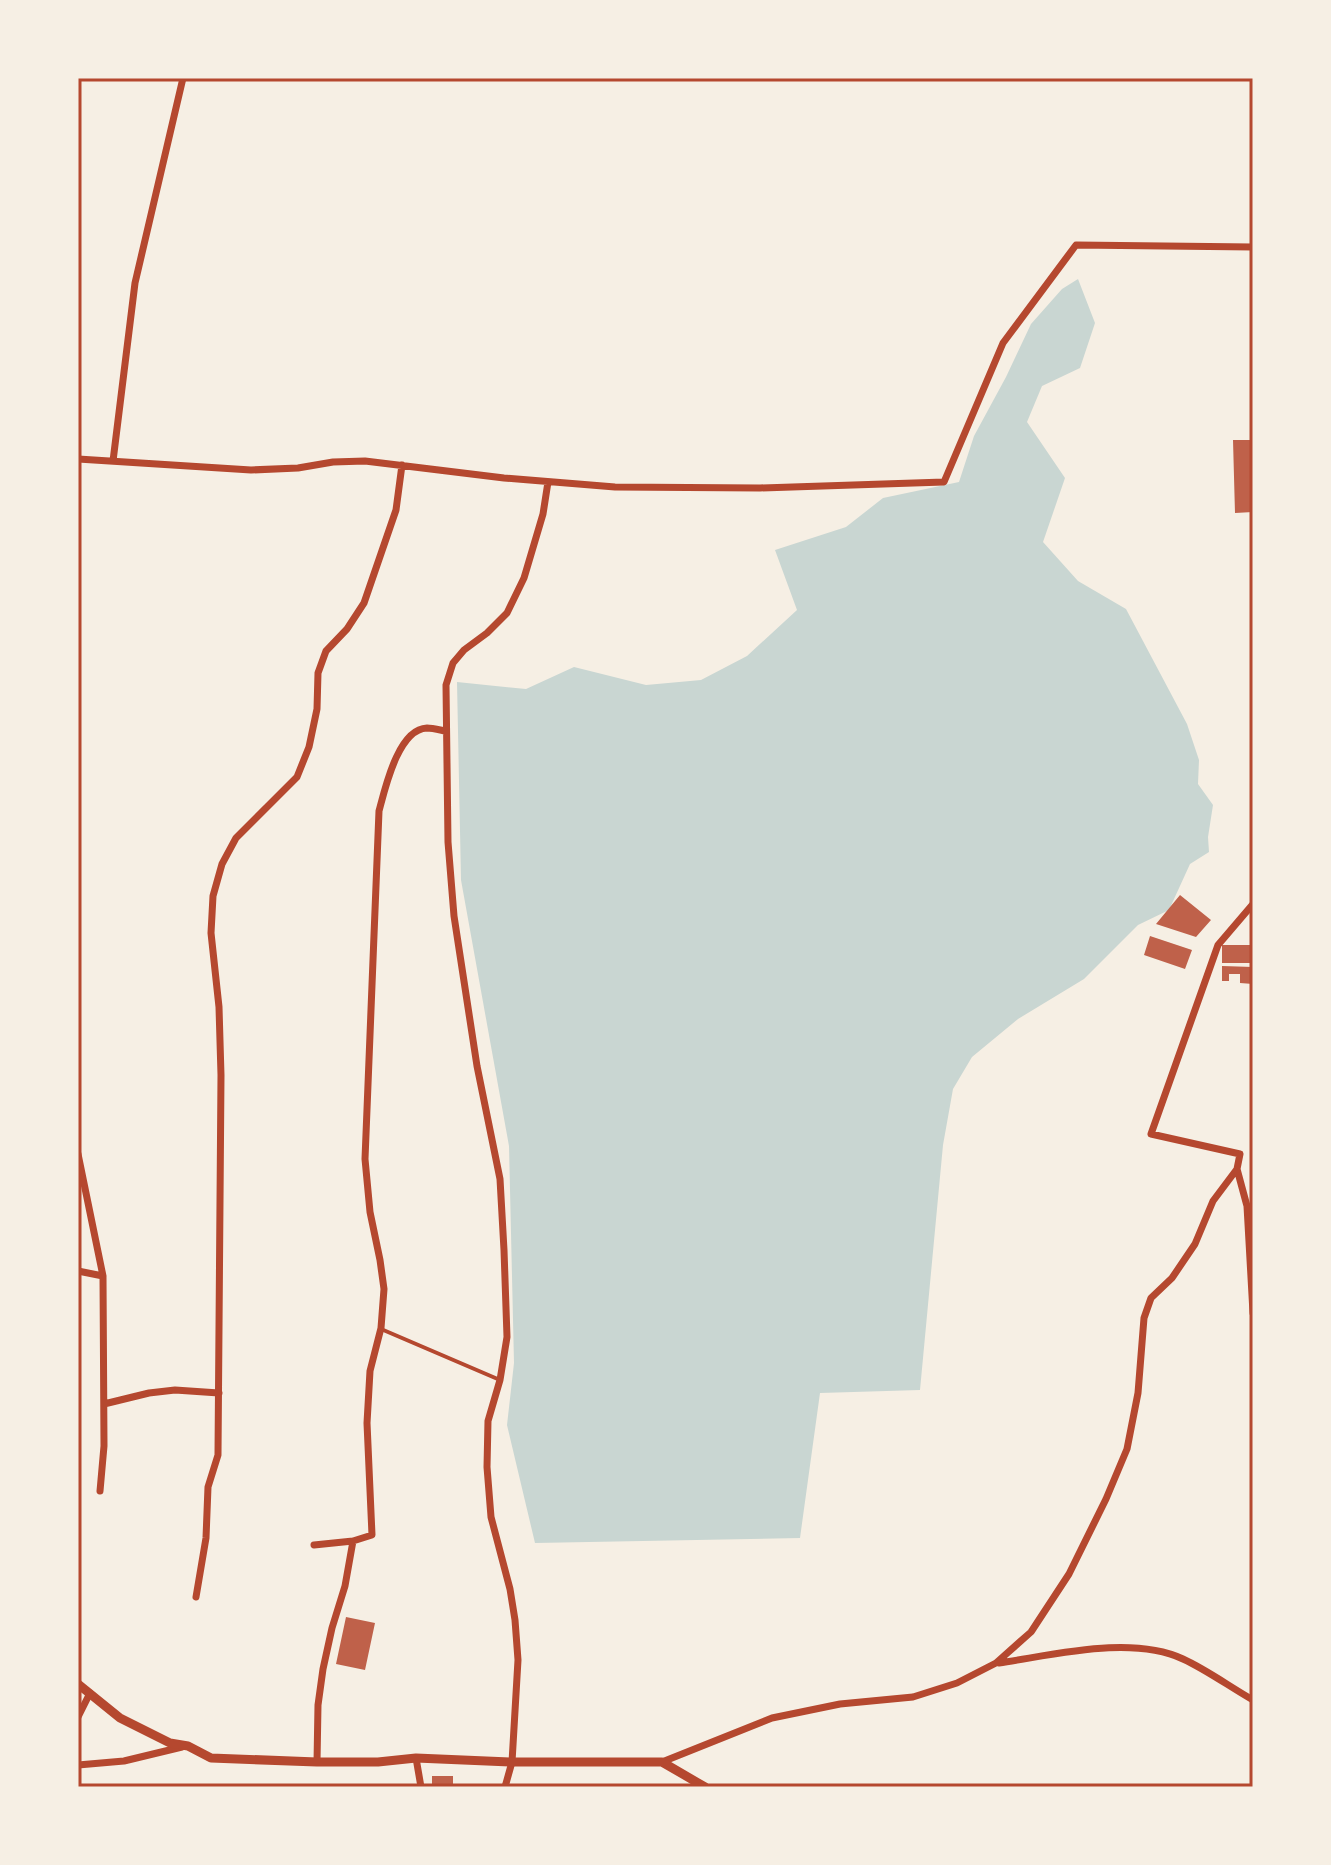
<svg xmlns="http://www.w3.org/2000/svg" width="1331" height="1865" font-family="'IBM Plex Sans',sans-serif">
	<rect width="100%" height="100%" fill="#f6efe4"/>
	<path fill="#c9d6d2" d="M1078,279l17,44 -15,45 -38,18 -15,36 38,56 -22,64 35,39 48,28 61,115 12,36 -1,24 15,21 -5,32 1,15 -19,12 -21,46 -31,15 -54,54 -66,40 -46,38 -19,32 -10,56 -23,245 -100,3 -20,145 -265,5 -28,-118 7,-62 -5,-217 -48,-266 -4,-198 69,7 48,-22 72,18 55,-5 46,-24 50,-46 -22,-60 71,-23 37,-29 76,-16 15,-46 32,-59 25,-53 31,-35z"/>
	<path fill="#bf614a" d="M1233,440h20v72l-18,1z
		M1180,895l31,25 -15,17 -40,-13z
		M1150,936l42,14 -7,19 -41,-14z
		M1222,945h31v18h-31z
		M1222,966l31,1v17l-13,-1v-9h-11v7h-7z
		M346,1617l29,6 -10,47 -29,-6z
		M432,1776h21v11h-21z"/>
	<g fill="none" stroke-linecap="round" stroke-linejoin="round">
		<path stroke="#b5482f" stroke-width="4" d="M381,1329l119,51"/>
		<path stroke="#b5482f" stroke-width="7" d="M78,459l173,11 47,-2 35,-6 32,-1 139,17 111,9 145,1 184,-6 59,-139 73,-98 177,2
			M113,461l22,-178 48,-205
			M78,1154l25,122
			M1237,1169l10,37 6,107
			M78,1271l25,5 1,170 -4,45
			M104,1404l45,-11 26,-3 44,3
			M314,1545l39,-4 19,-6 -5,-112 3,-52 11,-43 3,-39 -4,-29 -10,-48 -5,-53 14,-348c6,-22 19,-82 48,-83 5,0 13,2 18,3
			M196,1597l10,-59 2,-51 10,-32 3,-380 -2,-68 -8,-74 2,-37 9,-32 14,-26 61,-61 12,-30 8,-38 1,-36 8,-22 21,-22 17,-26 32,-93 6,-45
			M999,1663c55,-8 132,-28 184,-4 24,11 47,28 70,41
			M78,1717l12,-24
			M416,1758l5,29
			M317,1762l1,-57 5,-36 9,-41 13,-42 8,-45
			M662,1762l110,-44 68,-14 73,-7 44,-14 39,-20 35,-31 38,-58 37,-75 21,-50 11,-56 6,-75 7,-20 21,-20 23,-34 18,-43 24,-32 3,-15 -89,-20 67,-189 35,-41
			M78,1765l46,-4 58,-14
			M505,1787l7,-25 6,-102 -3,-40 -5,-31 -19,-72 -4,-50 1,-46 12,-41 7,-43 -3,-87 -4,-71 -23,-113 -23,-150 -6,-74 -2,-157 7,-22 11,-13 23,-17 20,-20 17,-35 19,-64 5,-32"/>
		<path stroke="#b5482f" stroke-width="9" d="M78,1684l42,34 50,25 18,3 23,12 106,4h61l38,-4 96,4h150l43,25"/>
	</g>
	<rect width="1331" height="1865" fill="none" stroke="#f6efe4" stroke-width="160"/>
	<rect x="80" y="80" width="1171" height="1705" fill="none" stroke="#b5482f" stroke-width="3"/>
</svg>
